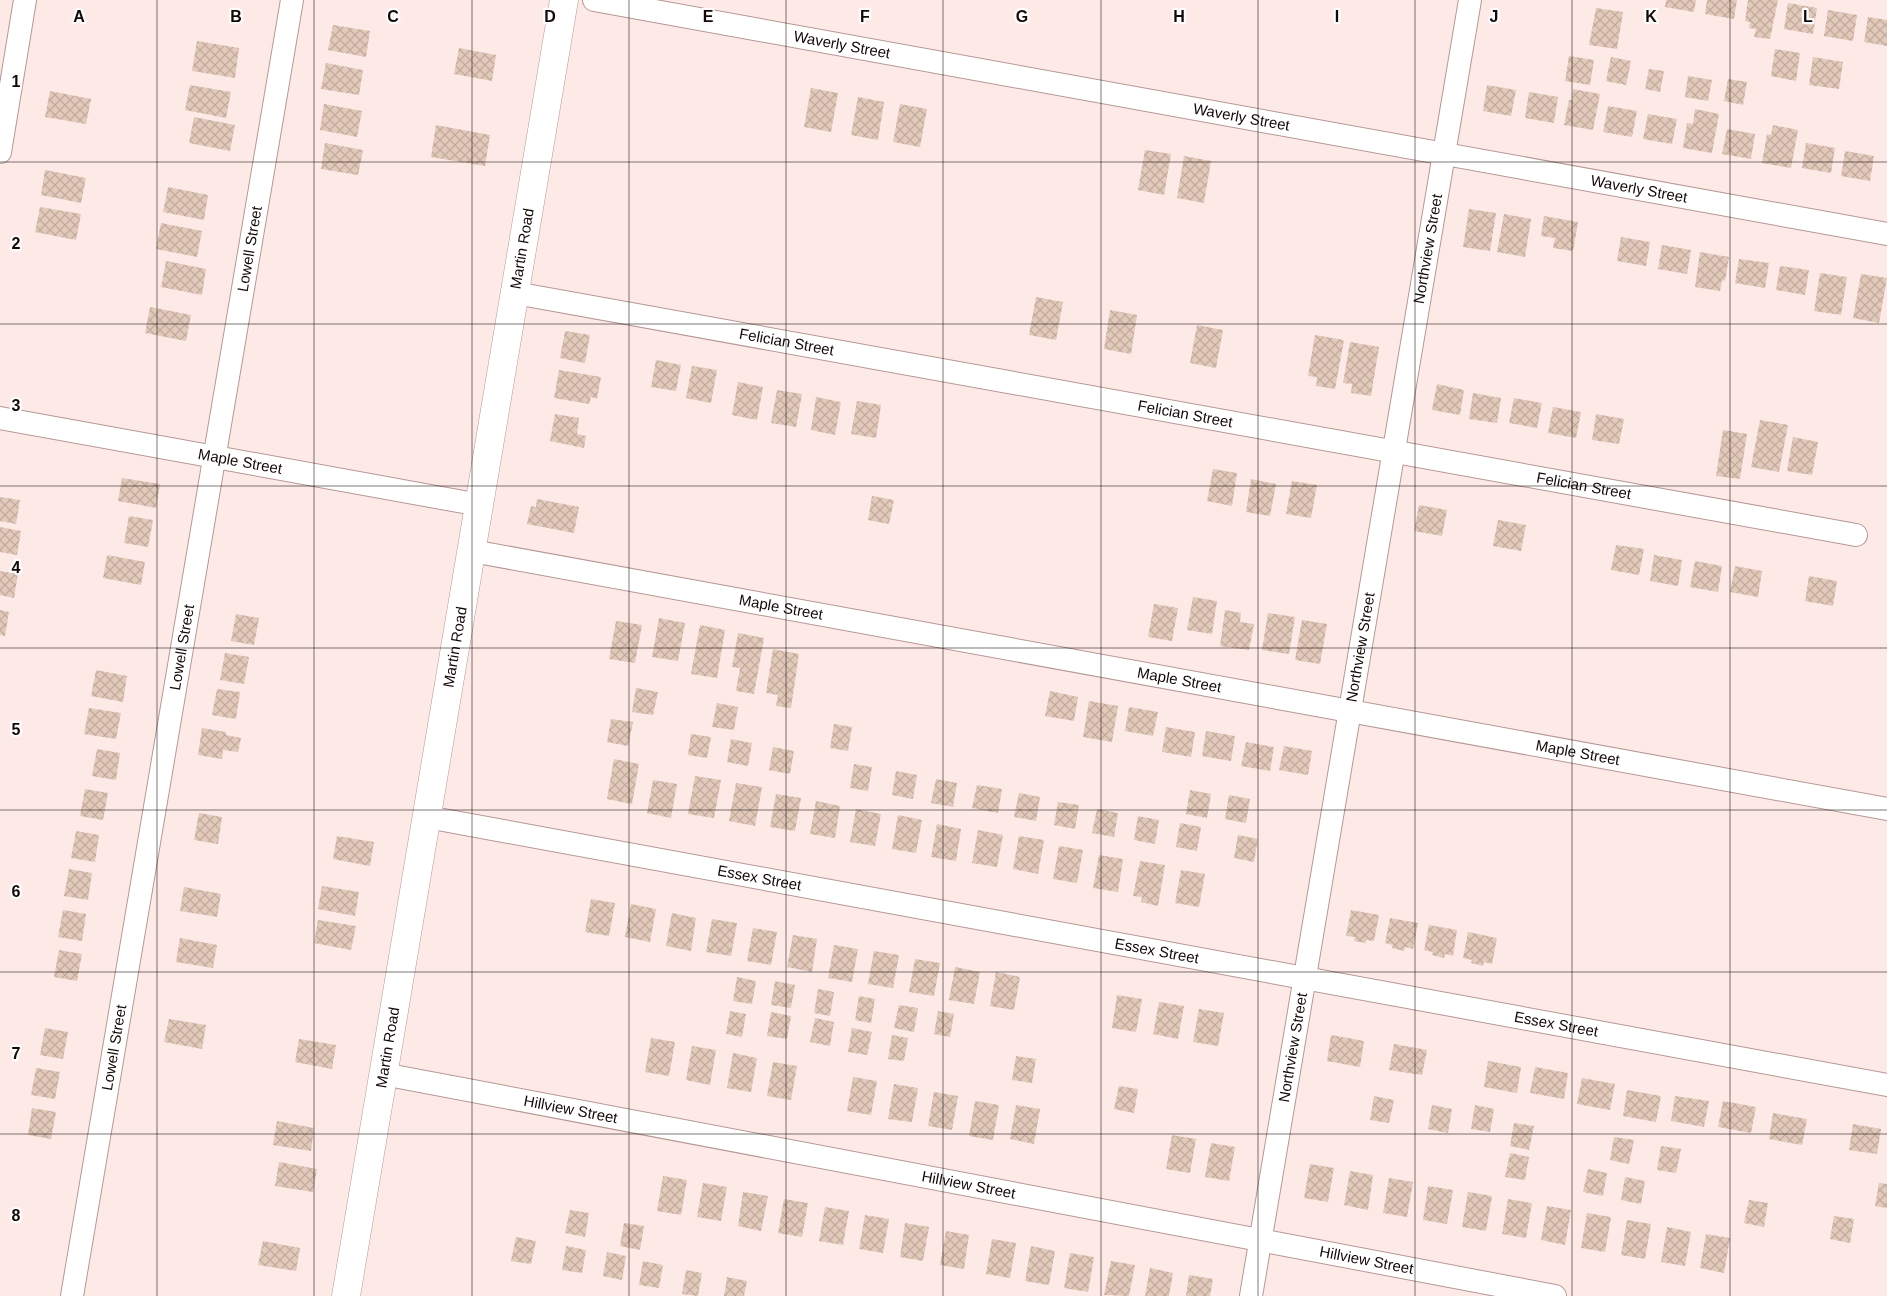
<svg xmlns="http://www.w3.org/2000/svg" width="1887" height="1296" font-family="Arial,sans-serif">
	<defs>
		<pattern id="building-cross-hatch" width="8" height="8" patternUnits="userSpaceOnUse" patternTransform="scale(1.25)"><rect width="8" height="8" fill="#e2c9ba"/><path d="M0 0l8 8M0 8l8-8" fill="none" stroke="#c1ab9e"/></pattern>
	</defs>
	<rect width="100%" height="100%" fill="#fdeae7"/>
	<path fill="url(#building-cross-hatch)" d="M1666,0h30l-2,12 -29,-5z
		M1707,0h30l-3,19 -29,-5z
		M1748,0h30l-8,39 -16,-2 2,-8 -7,-1 1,-6 -5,-1z
		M1788,3l29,5 -4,26 -29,-5z
		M1596,8l27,4 -6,37 -28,-4z
		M1828,10l29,5 -4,26 -29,-5z
		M1868,17l19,3v26l-23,-4z
		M333,25l37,6 -4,26 -38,-7z
		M197,41l42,7 -4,30 -43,-7z
		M459,48l37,7 -4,26 -38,-7z
		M1775,49l25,4 -4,28 -25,-5z
		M1569,56l25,4 -4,25 -25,-4z
		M1611,57l20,4 -5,24 -20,-4z
		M1813,57l30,5 -4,27 -30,-4z
		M326,63l37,7 -4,25 -38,-6z
		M1649,69l15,2 -4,21 -15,-3z
		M1688,76l24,4 -4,21 -23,-4z
		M1728,79l19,3 -4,23 -19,-4z
		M190,85l41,7 -5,26 -41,-8z
		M1487,85l29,5 -5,26 -28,-5z
		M811,88l27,5 -7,39 -27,-5z
		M1573,89l27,5 -7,36 -29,-5 5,-25h3z
		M50,91l41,8 -5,25 -41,-7z
		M1529,92l29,5 -4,26 -29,-5z
		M858,97l26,5 -6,38 -27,-5z
		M324,104l38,7 -5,26 -37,-7z
		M900,104l27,5 -7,38 -27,-5z
		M1608,106l29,5 -5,26 -29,-5z
		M1695,109l24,5 -7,39 -29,-5 4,-25 6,1z
		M1648,114l29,5 -5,25 -29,-5z
		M194,117l41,8 -5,26 -41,-8z
		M436,125l54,10 -5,31 -54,-9z
		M1773,125l25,5 -7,38 -29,-5 5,-29 4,1z
		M1727,129l28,5 -4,25 -29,-5z
		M325,143l38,7 -5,25 -37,-6z
		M1806,143l29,5 -4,25 -29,-5z
		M1145,150l26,4 -7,41 -26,-5z
		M1845,151l29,5 -4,25 -29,-5z
		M1184,156l27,5 -7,42 -27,-5z
		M45,170l41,8 -5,25 -40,-8z
		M168,187l40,8 -4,25 -41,-8z
		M40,207l41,7 -5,26 -41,-8z
		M1469,209l27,4 -6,38 -27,-4z
		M1504,214l27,5 -6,38 -28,-5z
		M1544,216l34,6 -5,29 -20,-3 2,-10 -14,-2z
		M161,223l41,8 -5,26 -41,-8z
		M1621,237l29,5 -4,24 -29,-5z
		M1662,245l29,5 -4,24 -29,-5z
		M1700,252l29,5 -4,24 -3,-1 -2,11 -25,-4z
		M1739,259l30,4 -4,25 -30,-5z
		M166,261l40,8 -4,26 -41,-8z
		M1780,266l29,4 -4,25 -29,-5z
		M1820,273l27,4 -6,38 -27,-4z
		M1861,274l26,4 -8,45 -26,-5z
		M1036,297l27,5 -7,38 -27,-5z
		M150,307l41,8 -5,26 -41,-8z
		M1110,310l27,5 -6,39 -27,-5z
		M1197,325l26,5 -7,38 -26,-5z
		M565,331l25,4 -5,28 -25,-5z
		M1315,335l29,5 -9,49 -19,-3 1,-9 -9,-1z
		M1350,342l29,5 -8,49 -20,-3 1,-9 -9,-1z
		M656,360l25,5 -5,26 -25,-4z
		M692,366l25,4 -6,33 -25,-5z
		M559,370l42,7 -4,22 -6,-2 -2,7 -35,-6z
		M738,382l25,5 -6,33 -25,-5z
		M1437,384l27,6 -4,25 -28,-5z
		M777,390l25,4 -6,33 -25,-4z
		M1473,393l28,5 -4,25 -28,-4z
		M816,397l25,5 -6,33 -24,-5z
		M1514,398l28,5 -5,25 -28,-5z
		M857,401l24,4 -5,33 -25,-4z
		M1553,407l28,5 -5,26 -28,-5z
		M555,414l24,4 -2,16 9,2 -2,12 -34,-7z
		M1596,414l28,5 -5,25 -27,-4z
		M1760,420l28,5 -9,47 -28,-5z
		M1723,430l24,4 -7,45 -24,-3z
		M1793,437l25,5 -6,33 -25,-4z
		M1213,469l24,4 -5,33 -25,-5z
		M122,478l38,6 -4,24 -38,-7z
		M1251,479l25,5 -6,32 -24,-4z
		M1292,481l25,4 -6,33 -25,-4z
		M872,496l22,4 -5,24 -21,-4z
		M0,497l20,3 -4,24 -16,-3z
		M537,499l42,8 -5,26 -47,-9 4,-18 5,1z
		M1419,505l28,5 -5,26 -28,-5z
		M129,516l24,4 -5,27 -24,-4z
		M1498,520l28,5 -5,26 -28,-5z
		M0,527l21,4 -4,24 -17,-3z
		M1616,545l28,4 -5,26 -28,-5z
		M107,555l38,7 -4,23 -38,-7z
		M1654,555l28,5 -4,26 -28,-5z
		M1695,561l27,5 -4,26 -28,-5z
		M1735,566l27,5 -4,26 -28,-5z
		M0,571l18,3 -4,24 -14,-3z
		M1809,576l28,5 -4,25 -28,-5z
		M1193,597l24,4 -5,33 -25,-4z
		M1154,604l24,4 -6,33 -24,-4z
		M0,610l9,2 -4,24 -5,-1z
		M1225,610l16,3 -1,9 14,2 -5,26 -29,-4z
		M1268,613l27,4 -6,37 -27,-4z
		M236,614l23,4 -5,27 -23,-4z
		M659,618l26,5 -7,38 -26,-4z
		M1302,620l25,4 -7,40 -25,-4z
		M616,621l26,4 -7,38 -26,-4z
		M700,625l25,5 -8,48 -26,-4z
		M738,633l26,5 -10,56 -18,-3 4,-23 -8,-1z
		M773,649l26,5 -8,54 -15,-2 2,-11 -12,-2z
		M225,653l24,4 -5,27 -24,-4z
		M96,670l31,6 -4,26 -32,-6z
		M636,688l22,4 -5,23 -21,-3z
		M217,689l23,3 -4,27 -24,-4z
		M1050,691l28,6 -4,24 -29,-5z
		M1089,701l29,5 -6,36 -29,-5z
		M717,703l21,4 -4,23 -22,-3z
		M1129,707l29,5 -5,24 -28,-5z
		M89,708l32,5 -5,26 -32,-5z
		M611,719l22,3 -5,24 -21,-4z
		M834,724l18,3 -4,24 -18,-3z
		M1166,727l29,5 -4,25 -29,-5z
		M202,728l24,4v3l15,3 -3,14 -15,-2 -1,9 -24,-4z
		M1206,731l29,5 -4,25 -29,-5z
		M691,734l20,3 -4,21 -19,-3z
		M731,739l21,4 -4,23 -21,-4z
		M1246,742l28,5 -4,24 -29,-5z
		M1284,746l28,5 -4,24 -29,-5z
		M773,747l21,4 -4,23 -21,-4z
		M97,749l23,4 -4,27 -24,-4z
		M614,759l25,5 -7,40 -25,-5z
		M854,764l18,3 -4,24 -18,-3z
		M896,771l21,4 -4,24 -21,-4z
		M695,776l26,4 -7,38 -26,-4z
		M936,779l21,4 -4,24 -22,-4z
		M653,780l24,4 -6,34 -24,-5z
		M736,783l26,4 -7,39 -26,-5z
		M977,785l25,4 -4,24 -26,-5z
		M85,789l23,4 -5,27 -23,-4z
		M1190,790l21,4 -4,24 -21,-4z
		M1019,793l21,4 -4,24 -22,-4z
		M776,794l25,4 -6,33 -25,-4z
		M1229,795l21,4 -4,24 -21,-4z
		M816,801l24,5 -5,32 -25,-4z
		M1058,802l21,3 -4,24 -21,-4z
		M856,809l25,5 -6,32 -25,-4z
		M1097,809l21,4 -4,24 -22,-4z
		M199,813l23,4 -4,27 -24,-4z
		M898,815l24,5 -6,33 -24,-4z
		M1138,816l21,4 -4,24 -21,-4z
		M1180,823l21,4 -4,24 -21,-4z
		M937,824l24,5 -5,32 -25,-4z
		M978,830l25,5 -6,32 -25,-4z
		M76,831l23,4 -4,27 -24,-4z
		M1238,835l20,4 -4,23 -20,-4z
		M337,836l37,6 -4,24 -37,-7z
		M1019,836l25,4 -6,34 -25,-5z
		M1059,846l24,4 -6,33 -24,-4z
		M1099,855l24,4 -5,33 -25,-4z
		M1140,861l25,4 -7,41 -17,-4 1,-5 -9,-1z
		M69,869l23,4 -4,27 -24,-4z
		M1181,870l24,4 -6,33 -24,-4z
		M322,886l37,6 -4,24 -37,-7z
		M184,887l37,7 -4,23 -37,-6z
		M591,899l24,4 -6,33 -24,-4z
		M631,904l25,5 -6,33 -25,-5z
		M63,910l23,4 -4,27 -24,-4z
		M1351,910l28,5 -5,26 -8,-1v3l-12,-2 1,-4 -9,-1z
		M672,913l24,5 -5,33 -25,-5z
		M1390,918l28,5 -5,26 -8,-2 -1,4 -12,-3 1,-3 -8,-2z
		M712,919l25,4 -6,33 -25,-4z
		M318,920l38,6 -5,24 -37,-7z
		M1429,925l28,5 -4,26 -8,-2 -1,4 -12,-3 1,-3 -9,-2z
		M753,928l24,4 -6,33 -24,-4z
		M1468,932l29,6 -5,26 -8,-2 -1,4 -12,-3 1,-3 -9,-2z
		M793,935l24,4 -5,33 -25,-5z
		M180,938l37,7 -4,23 -37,-6z
		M834,945l24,4 -6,33 -24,-4z
		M59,950l23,4 -5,27 -23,-4z
		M874,951l25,4 -6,33 -25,-4z
		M915,959l25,4 -6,33 -25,-4z
		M955,967l25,5 -6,32 -25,-4z
		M996,972l24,5 -6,33 -24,-4z
		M737,977l19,4 -4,23 -19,-3z
		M775,981l20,4 -4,23 -20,-3z
		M818,989l16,3 -4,24 -16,-3z
		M1117,995l25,4 -6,33 -24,-4z
		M859,996l16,3 -4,24 -16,-3z
		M1159,1002l25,4 -6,33 -25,-5z
		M899,1005l19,3 -4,24 -20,-4z
		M1199,1009l25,4 -6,33 -25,-4z
		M730,1011l16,3 -4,23 -16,-3z
		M938,1011l16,3 -4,23 -16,-3z
		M771,1012l20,4 -4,23 -20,-3z
		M815,1018l19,4 -4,24 -20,-4z
		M169,1019l37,6 -4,24 -38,-7z
		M45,1028l23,4 -5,27 -23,-4z
		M852,1028l20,4 -5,23 -19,-3z
		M892,1035l16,3 -4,23 -16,-2z
		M1331,1035l33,6 -4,26 -33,-6z
		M651,1038l24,4 -6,34 -24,-4z
		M299,1039l37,6 -4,24 -37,-7z
		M1394,1044l33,6 -5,25 -33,-5z
		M692,1046l24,4 -6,35 -24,-5z
		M733,1053l24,5 -6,34 -24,-4z
		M1016,1056l20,3 -4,24 -20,-3z
		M1488,1061l33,6 -4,26 -33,-6z
		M773,1062l24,4 -6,34 -24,-4z
		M1535,1067l33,6 -4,26 -34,-6z
		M36,1068l24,4 -5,27 -24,-4z
		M853,1077l24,4 -6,34 -24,-4z
		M1582,1078l33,6 -5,26 -33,-6z
		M894,1084l24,4 -6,34 -24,-3z
		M1119,1086l19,3 -4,24 -20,-4z
		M1627,1090l34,6 -5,26 -33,-6z
		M934,1092l24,4 -6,34 -24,-4z
		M1374,1096l20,4 -5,23 -19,-3z
		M1675,1096l34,5 -5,26 -33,-6z
		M975,1101l24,4 -6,35 -24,-4z
		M1723,1101l33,6 -5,26 -33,-6z
		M1016,1105l24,4 -6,35 -24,-5z
		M1432,1105l20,4 -4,24 -20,-4z
		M1475,1105l19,4 -4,23 -19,-3z
		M32,1108l24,4 -5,27 -23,-4z
		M1773,1113l34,6 -5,26 -33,-6z
		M277,1121l37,7 -3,23 -38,-6z
		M1514,1123l20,3 -5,24 -19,-4z
		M1853,1124l28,5 -4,25 -28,-4z
		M1172,1135l24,4 -6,34 -24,-4z
		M1614,1137l20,3 -5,24 -19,-4z
		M1211,1143l24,4 -6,34 -24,-4z
		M1661,1146l20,3 -5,24 -19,-3z
		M1510,1153l19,4 -4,23 -20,-3z
		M279,1162l38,7 -4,23 -38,-6z
		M1310,1164l24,4 -6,34 -24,-4z
		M1588,1169l19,4 -4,23 -20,-4z
		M1350,1171l23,4 -5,35 -24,-5z
		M663,1176l24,4 -6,35 -24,-4z
		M1625,1177l20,4 -4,23 -20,-4z
		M1389,1178l24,4 -6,35 -24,-4z
		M703,1183l24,4 -6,34 -24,-4z
		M1879,1183l8,1v24l-12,-2z
		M1428,1186l25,4 -6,34 -24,-4z
		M743,1192l25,4 -7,35 -23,-5z
		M1468,1192l24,4 -6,35 -24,-4z
		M784,1199l24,4 -6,34 -24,-4z
		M1508,1199l24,4 -6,35 -24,-4z
		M1749,1200l19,3 -4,24 -20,-4z
		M1547,1206l24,4 -6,35 -24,-5z
		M825,1207l24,4 -6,34 -24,-4z
		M570,1210l19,3 -4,24 -20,-4z
		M1587,1213l24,4 -6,35 -24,-4z
		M865,1215l24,4 -6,34 -24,-4z
		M1834,1216l20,3 -4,24 -20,-4z
		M1627,1220l24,4 -6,35 -24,-4z
		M624,1223l20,3 -4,24 -20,-4z
		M905,1223l24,4 -6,34 -23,-4z
		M1667,1227l24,5 -6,34 -24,-4z
		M946,1231l23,4 -5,34 -24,-4z
		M1706,1234l24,4 -6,35 -24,-5z
		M516,1237l20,4 -5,23 -20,-3z
		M992,1239l24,4 -6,35 -24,-4z
		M263,1241l37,7 -4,23 -38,-6z
		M566,1246l20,4 -4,23 -20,-3z
		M1031,1246l24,5 -6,34 -24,-4z
		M607,1252l19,4 -4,24 -19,-4z
		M1070,1253l24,4 -6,35 -24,-4z
		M643,1261l20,4 -4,23 -20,-3z
		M1111,1261l24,4 -6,31 -25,-1z
		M1150,1268l23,5 -4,23h-24z
		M686,1270l16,3 -4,23 -16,-2z
		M1189,1275l24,4 -3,17h-24z
		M727,1277l20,4 -3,15h-20z"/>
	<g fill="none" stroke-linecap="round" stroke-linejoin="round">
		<defs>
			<g id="street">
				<path id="s1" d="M594,0l1293,234"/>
				<path d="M0,152l25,-152"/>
				<path id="s2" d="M515,293l1341,242"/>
				<path id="s3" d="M0,418l480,87"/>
				<path id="s4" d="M472,551l1415,258"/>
				<path id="s5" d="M427,817l1460,268"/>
				<path id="s6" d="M383,1074l1172,222"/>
				<path id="s7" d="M72,1296l220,-1296"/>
				<path id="s8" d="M1251,1296l219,-1296"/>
			</g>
			<g id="secondary">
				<path id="s9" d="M346,1296l218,-1296"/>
			</g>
		</defs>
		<use href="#street" stroke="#b59894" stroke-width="24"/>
		<use href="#secondary" stroke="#b59894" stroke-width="29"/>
		<use href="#street" stroke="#fff" stroke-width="22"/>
		<use href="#secondary" stroke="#fff" stroke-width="28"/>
	</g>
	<path fill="none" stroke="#120807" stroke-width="1" stroke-opacity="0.55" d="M157,0v1296M314,0v1296M472,0v1296M629,0v1296M786,0v1296M943,0v1296M1101,0v1296M1258,0v1296M1415,0v1296M1572,0v1296M1730,0v1296M0,162h1887M0,324h1887M0,486h1887M0,648h1887M0,810h1887M0,972h1887M0,1134h1887"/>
	<g text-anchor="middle" stroke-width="4.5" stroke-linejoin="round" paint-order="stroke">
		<g font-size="15" fill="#120807" stroke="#fcfcfc">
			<text dy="5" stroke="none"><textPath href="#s1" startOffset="252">Waverly Street</textPath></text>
			<text dy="5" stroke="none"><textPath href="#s1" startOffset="658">Waverly Street</textPath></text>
			<text dy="5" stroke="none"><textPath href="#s1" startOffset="1062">Waverly Street</textPath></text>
			<text dy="5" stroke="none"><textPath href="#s7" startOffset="1062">Lowell Street</textPath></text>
			<text dy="5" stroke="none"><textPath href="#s9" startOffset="1062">Martin Road</textPath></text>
			<text dy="5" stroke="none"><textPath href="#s8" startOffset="1062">Northview Street</textPath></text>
			<text dy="5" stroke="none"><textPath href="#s2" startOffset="276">Felician Street</textPath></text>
			<text dy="5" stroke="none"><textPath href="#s2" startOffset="681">Felician Street</textPath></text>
			<text dy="5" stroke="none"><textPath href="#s3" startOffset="244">Maple Street</textPath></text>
			<text dy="5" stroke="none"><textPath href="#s2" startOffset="1086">Felician Street</textPath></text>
			<text dy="5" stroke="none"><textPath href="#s4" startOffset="314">Maple Street</textPath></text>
			<text dy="5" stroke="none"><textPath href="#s7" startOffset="658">Lowell Street</textPath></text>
			<text dy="5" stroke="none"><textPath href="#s9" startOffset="658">Martin Road</textPath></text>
			<text dy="5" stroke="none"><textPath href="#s8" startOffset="658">Northview Street</textPath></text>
			<text dy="5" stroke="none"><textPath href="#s4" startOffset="719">Maple Street</textPath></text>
			<text dy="5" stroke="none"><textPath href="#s4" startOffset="1124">Maple Street</textPath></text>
			<text dy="5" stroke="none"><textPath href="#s5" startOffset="338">Essex Street</textPath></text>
			<text dy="5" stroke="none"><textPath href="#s5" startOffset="742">Essex Street</textPath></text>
			<text dy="5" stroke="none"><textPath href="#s5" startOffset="1148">Essex Street</textPath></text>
			<text dy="5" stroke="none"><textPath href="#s7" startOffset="252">Lowell Street</textPath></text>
			<text dy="5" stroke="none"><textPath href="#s9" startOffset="252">Martin Road</textPath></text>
			<text dy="5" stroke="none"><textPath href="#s8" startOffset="252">Northview Street</textPath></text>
			<text dy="5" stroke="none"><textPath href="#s6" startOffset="191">Hillview Street</textPath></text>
			<text dy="5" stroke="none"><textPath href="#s6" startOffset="596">Hillview Street</textPath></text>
			<text dy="5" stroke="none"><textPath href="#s6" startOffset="1001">Hillview Street</textPath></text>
		</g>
	</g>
	<g font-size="16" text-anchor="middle" font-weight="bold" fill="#120807" stroke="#fcfcfc" stroke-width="4.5" stroke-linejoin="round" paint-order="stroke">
		<text x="79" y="22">A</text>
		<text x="236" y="22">B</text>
		<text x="393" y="22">C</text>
		<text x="550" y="22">D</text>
		<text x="708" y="22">E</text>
		<text x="865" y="22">F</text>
		<text x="1022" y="22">G</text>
		<text x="1179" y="22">H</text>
		<text x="1337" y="22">I</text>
		<text x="1494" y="22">J</text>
		<text x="1651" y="22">K</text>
		<text x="1808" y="22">L</text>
		<text x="16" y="87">1</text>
		<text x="16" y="249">2</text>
		<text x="16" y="411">3</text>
		<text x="16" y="573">4</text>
		<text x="16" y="735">5</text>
		<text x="16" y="897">6</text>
		<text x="16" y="1059">7</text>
		<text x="16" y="1221">8</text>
	</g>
</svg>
